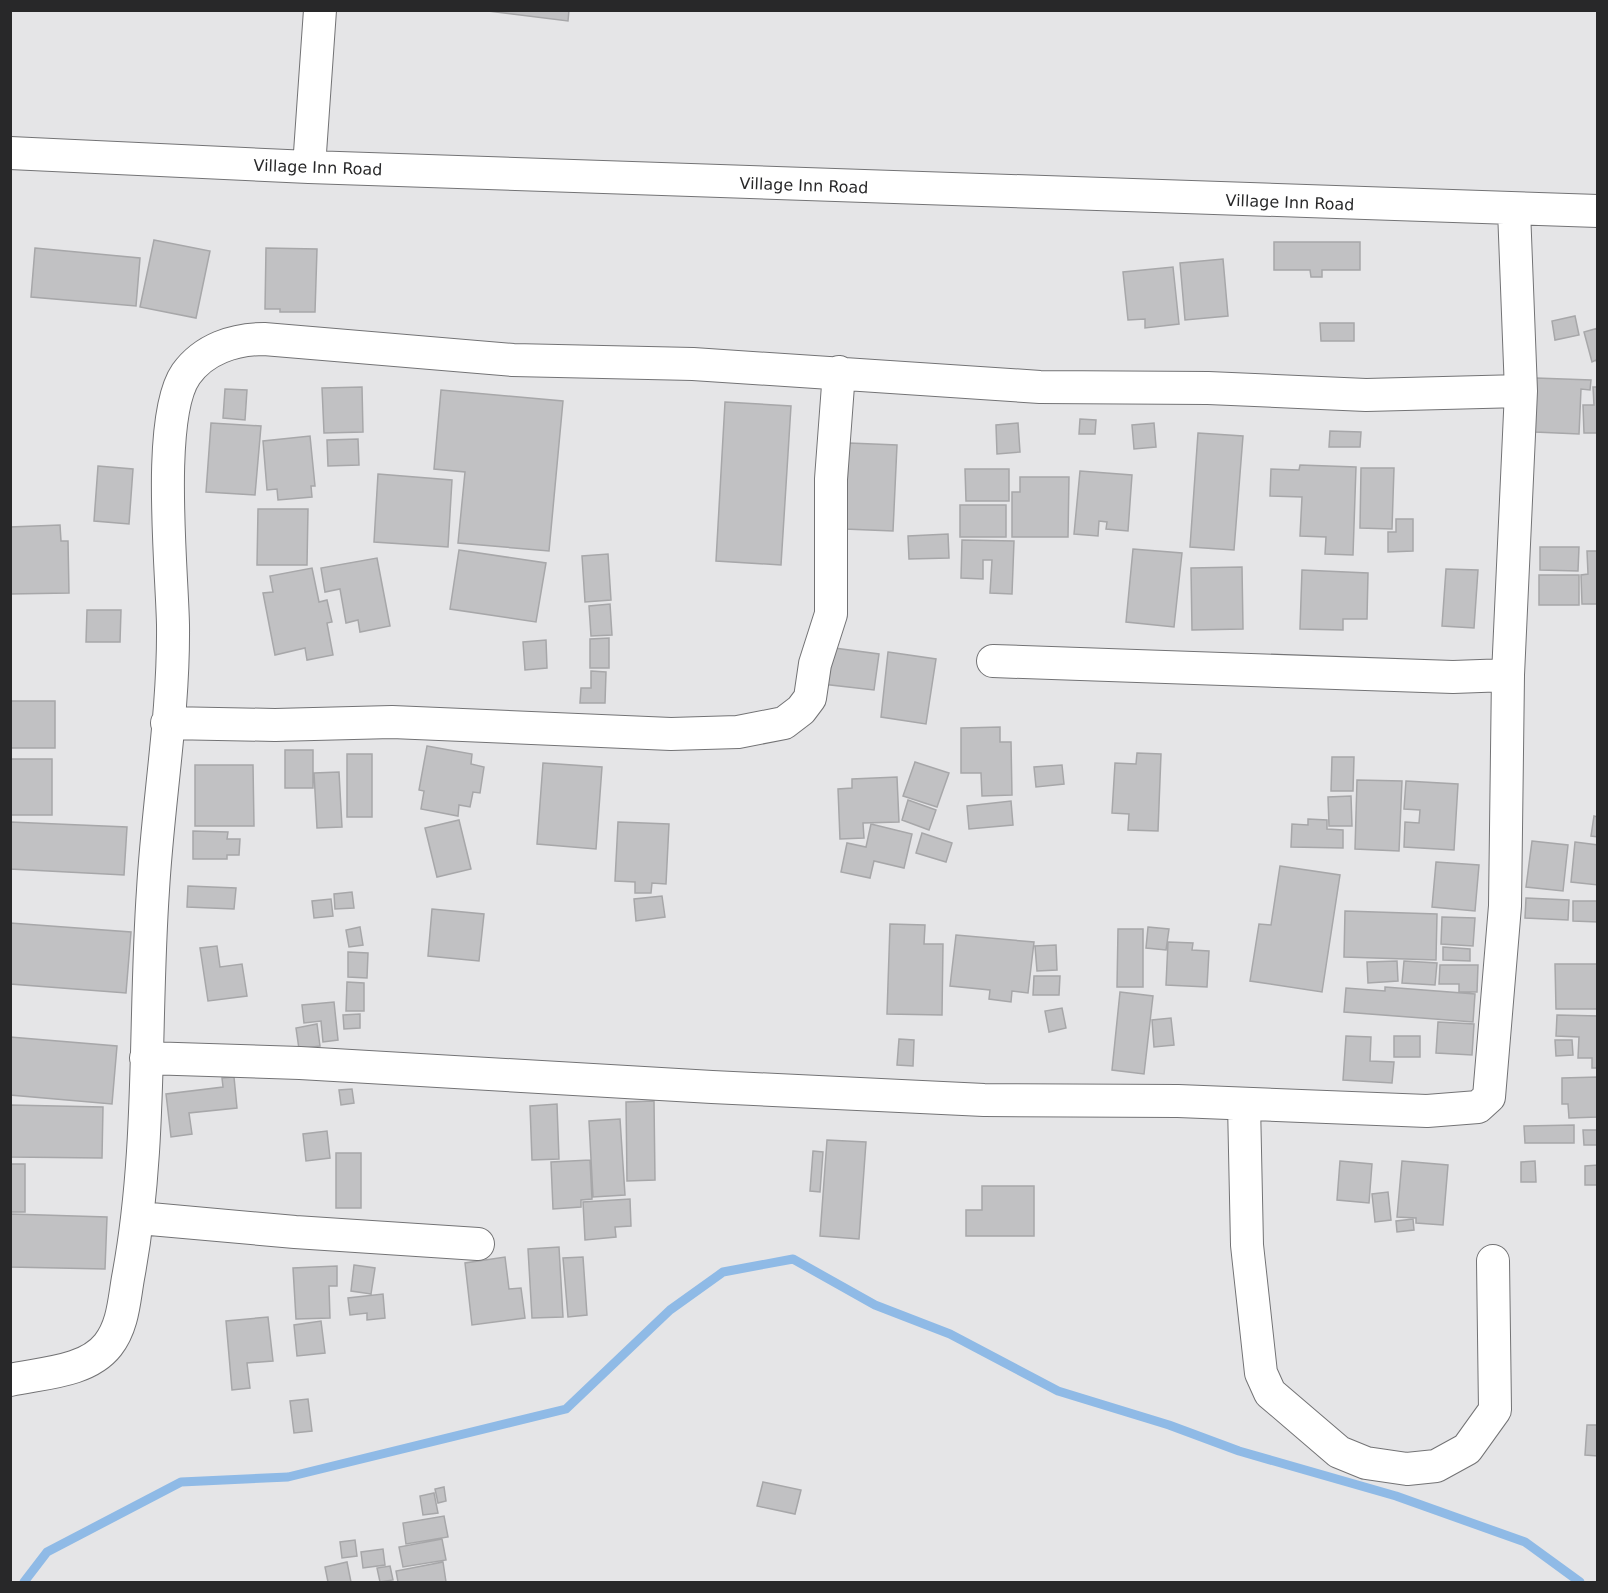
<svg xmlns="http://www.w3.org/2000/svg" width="1608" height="1593" font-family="'DejaVu Sans',sans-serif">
	<rect width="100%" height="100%" fill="#e5e5e7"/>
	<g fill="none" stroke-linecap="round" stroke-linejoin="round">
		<path stroke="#8fbae6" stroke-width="9" d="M24,1582l23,-30 134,-70 107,-5 278,-68 104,-99 53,-38 70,-13 82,46 75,29 108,57 111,34 70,26 157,45 129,46 55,40"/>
	</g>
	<path fill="#c1c1c3" stroke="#a7a7a9" stroke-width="1.5" d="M480,10h89l-1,11z
		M154,240l56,11 -14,67 -56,-11z
		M1274,242h86v28h-38v7h-11l-1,-7h-36z
		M35,248l105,10 -4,48 -105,-9z
		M266,248l51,1 -2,63h-35v-3h-15z
		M1223,259l5,57 -43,4 -5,-57z
		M1173,267l6,57 -34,4v-9l-17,1 -5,-48z
		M1575,316l4,19 -24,5 -3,-19z
		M1320,323h34v18h-33z
		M1598,328v39l-2,-7 -4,2 -8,-30z
		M1536,378l55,2 -1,10 -9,-1 -2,45 -44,-2z
		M362,387l1,45 -39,1 -2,-45z
		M1593,387h5v46h-14l-1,-28h11z
		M225,389l22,1 -2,30 -22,-2z
		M441,390l122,11 -14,150 -91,-8 7,-71 -31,-3z
		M725,402l66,4 -10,159 -65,-4z
		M1080,419l16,1 -1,14h-16z
		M211,423l50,3 -6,69 -49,-3z
		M1018,423l2,29 -23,2 -1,-29z
		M1154,423l2,24 -22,2 -2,-24z
		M1330,431l31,1 -1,15h-31z
		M1198,433l45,3 -9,114 -44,-3z
		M310,436l5,50h-4l1,11 -34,3 -1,-11 -10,1 -4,-49z
		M358,439l1,26 -31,1 -1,-26z
		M849,443l48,2 -4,86 -48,-2z
		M1300,465l56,2 -3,88 -28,-1 1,-17 -26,-1 2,-39 -32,-1 1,-27 28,1z
		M98,466l35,3 -4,55 -35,-3z
		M1361,468h33l-2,61 -32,-1z
		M965,469h44v32h-43z
		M1080,471l52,4 -4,56 -22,-2 1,-7 -8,-1 -1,15 -24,-2z
		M378,474l74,6 -4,67 -74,-5z
		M1020,477h49l-1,60h-56v-45h8z
		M960,505h46v32h-46z
		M258,509h50l-1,56h-50z
		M1396,519h17v32l-25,1v-20h8z
		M60,525l1,16h7l1,52 -59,1v-67z
		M948,534l1,24 -40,1 -1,-23z
		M962,540l52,1 -2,53 -22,-1 2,-33h-9v19l-22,-1z
		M1540,547h39l-1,24 -38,-1z
		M1133,549l49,4 -8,74 -48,-5z
		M459,550l87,13 -10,59 -86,-13z
		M1587,551h11v53h-16l-1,-29 7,-1z
		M608,554l3,46 -26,2 -3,-46z
		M377,558l13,68 -30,6 -2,-12 -12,3 -6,-34 -15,3 -4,-24z
		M1242,567l1,62 -51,1 -1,-62z
		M312,568l7,34 8,-2 5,22 -5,1 6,32 -26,5 -2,-12 -30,7 -12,-62 10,-1 -3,-16z
		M1446,569l32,1 -4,58 -32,-2z
		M1302,570l66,3 -1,46h-24v11l-43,-1z
		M1539,575h40v30h-40z
		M610,604l2,31 -21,1 -2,-30z
		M87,610h34l-1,32h-34z
		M609,638v30h-19v-29z
		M546,640l1,28 -22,2 -2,-28z
		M827,647l52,7 -5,36 -52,-6z
		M888,652l48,7 -10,65 -45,-7z
		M591,671l15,1 -1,31h-25l1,-15h10z
		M10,701h45v47h-45z
		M1000,727v15h11l1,53 -30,1 -1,-23h-20v-45z
		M427,746l45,8 -1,10 13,3 -4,26 -7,-1 -3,15 -11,-2 -1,11 -37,-7 3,-18 -5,-1z
		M285,750h28v38h-28z
		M1137,753l24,1 -3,77 -30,-1 1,-16 -17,-1 3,-50 21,1z
		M347,754h25v63h-25z
		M1332,757h22l-1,34h-22z
		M10,759h42v56h-42z
		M915,762l34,11 -12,34 -34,-11z
		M543,763l59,4 -6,82 -59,-5z
		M195,765h58l1,61h-59z
		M1062,765l2,19 -28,3 -2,-20z
		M339,772l3,55 -25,1 -3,-55z
		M897,777l2,45 -36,1 1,15 -24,1 -2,-50 14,-1v-9z
		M1357,780l45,1 -3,70 -44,-2z
		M1406,781l52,3 -4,66 -50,-3 1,-25 14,1 1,-13 -16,-1z
		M1351,796l1,30h-23l-1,-29z
		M908,800l28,10 -7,20 -27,-10z
		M1011,801l2,24 -44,4 -2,-23z
		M1594,816l4,1v20l-7,-1z
		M1308,819l19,1v9l16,1v18l-52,-1 1,-23 16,1z
		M459,820l12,49 -34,8 -12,-49z
		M10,822l117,5 -3,48 -114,-6z
		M618,822l51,2 -3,60 -14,-1 -1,10h-16v-11l-20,-1z
		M871,824l41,10 -8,34 -30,-7 -4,17 -29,-6 6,-29 19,4z
		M193,831l35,1 -1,7h13l-1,16h-12v4h-34z
		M922,833l30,10 -6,19 -30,-9z
		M1532,841l36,4 -5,46 -37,-4z
		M1575,842l23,3v40l-27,-3z
		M1436,862l43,3 -4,46 -43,-4z
		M1280,866l60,9 -18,117 -72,-11 9,-57 12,1z
		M188,886l48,2 -2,21 -47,-2z
		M352,892l2,16 -19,1 -1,-15z
		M662,896l3,21 -29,4 -2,-22z
		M1526,898l43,2 -1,20 -43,-2z
		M331,899l2,17 -19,2 -2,-17z
		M1573,901h25v21l-25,-1z
		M432,909l52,5 -5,47 -51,-5z
		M1345,911l92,3 -1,46 -92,-3z
		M1442,917l33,1 -2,28 -32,-2z
		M10,923l121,9 -5,61 -116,-9z
		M890,924l35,1 -1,19h19l-1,71 -55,-1z
		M360,927l3,18 -14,2 -3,-17z
		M1148,927l21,2 -3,21 -20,-2z
		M1118,929h25v58h-26z
		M956,935l78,7 -6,51 -16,-2 -1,11 -22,-3 1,-9 -40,-4z
		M1168,942l25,1 -1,7 17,1 -2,36 -41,-2z
		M1056,945l1,25 -20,1 -2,-25z
		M217,946l3,21 22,-3 5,32 -39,5 -8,-53z
		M1443,947l27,2v12l-27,-1z
		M348,952l20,1 -1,25 -19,-1z
		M1397,961l1,20 -30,2 -1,-21z
		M1404,961l33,2 -2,22 -33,-2z
		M1555,964h43v45h-42z
		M1440,965h38l-1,27h-18v-8h-20z
		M1034,976h26l-1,19h-26z
		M347,982l17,1v28h-18z
		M1385,987l90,7 -2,28 -129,-10 2,-24 39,3z
		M1120,992l33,4 -9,78 -32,-4z
		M334,1002l4,38 -15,2 -2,-21 -17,2 -2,-18z
		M1062,1008l4,20 -17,4 -4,-21z
		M360,1014v14l-16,1 -1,-14z
		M1557,1015l41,1v52h-6v-10h-14l1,-21 -23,-1z
		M1171,1018l3,27 -20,2 -2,-27z
		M1438,1022l36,2 -2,31 -36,-2z
		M317,1024l3,22 -21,3 -3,-21z
		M1346,1036l25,1 -1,24 24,1 -2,21 -49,-3z
		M1394,1036h26v21h-26z
		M10,1037l107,9 -5,58 -102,-9z
		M899,1039l15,1 -1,26 -16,-1z
		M1555,1040h17l1,15 -17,1z
		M234,1077l3,31 -48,5 3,21 -21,3 -5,-43 57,-7 -1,-9z
		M1598,1077v40l-29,1 -1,-14h-6v-26z
		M352,1089l2,14 -13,2 -2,-15z
		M654,1101l1,79 -28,1 -1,-79z
		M557,1104l2,55 -27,1 -2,-54z
		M10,1105l93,2 -1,51 -92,-1z
		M620,1119l5,76 -32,2 -4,-76z
		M1574,1125v18h-49l-1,-17z
		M1583,1130h15v15h-14z
		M327,1131l3,27 -24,3 -3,-27z
		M827,1140l39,2 -7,97 -39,-3z
		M813,1151l10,1 -3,40 -10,-1z
		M336,1153h25v55h-25z
		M590,1160l2,39 -11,1v7l-28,2 -2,-47z
		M1340,1161l32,3 -3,39 -32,-3z
		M1402,1161l46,4 -5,60 -27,-2v-5l-19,-1z
		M1535,1161l1,21h-15v-20z
		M10,1164h15v48h-15z
		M1598,1165v20h-13v-19z
		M982,1186h52v50h-68v-26h16z
		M1388,1192l3,28 -16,2 -3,-28z
		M630,1199l1,27 -16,1 1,10 -31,3 -2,-38z
		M10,1214l97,3 -2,52 -95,-2z
		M1413,1219l1,11 -17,2 -1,-11z
		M559,1247l4,70 -31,1 -4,-69z
		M505,1257l4,32 12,-1 4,30 -53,7 -7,-62z
		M583,1257l4,58 -19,2 -5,-59z
		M354,1265l21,3 -4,26 -20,-3z
		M337,1266v20h-8l1,32 -34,1 -3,-51z
		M383,1294l2,24 -18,2v-7l-17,2 -2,-17z
		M268,1317l5,44 -26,2 3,25 -18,2 -6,-69z
		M321,1321l4,32 -28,3 -3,-31z
		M308,1399l4,32 -18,2 -4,-32z
		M1587,1425h11v31l-13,-1z
		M763,1482l38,8 -6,24 -38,-8z
		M444,1487l2,14 -8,2 -3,-14z
		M434,1493l4,20 -15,2 -3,-19z
		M444,1516l4,21 -42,7 -3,-21z
		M442,1539l4,21 -43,7 -4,-20z
		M355,1540l2,16 -15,2 -2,-16z
		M383,1549l2,16 -22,3 -2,-16z
		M347,1562l4,20h-23l-3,-15z
		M443,1562l3,20h-48l-2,-11z
		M390,1566l3,14 -13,2 -3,-14z"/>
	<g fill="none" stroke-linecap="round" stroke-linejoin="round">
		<defs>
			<path id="minor" d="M10,153l299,14 1289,44
				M309,167l11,-157
				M993,661l460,16 55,-2
				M167,723l108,2 117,-3 279,12 67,-2 46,-9 17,-13 9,-12 5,-34 16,-50v-135l8,-107
				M146,1058l154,5 412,24 272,13 194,1 249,10 51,-4 11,-10 16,-191 3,-231 13,-284
				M1244,1104l3,141 14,128 9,20 69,59 27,11 41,6 29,-3 31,-17 28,-39 -2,-149
				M139,1218l156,14 183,12
				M10,1380c32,-7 77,-8 98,-35 15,-19 16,-44 20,-67 24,-128 16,-259 25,-388 5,-88 21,-176 20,-265 -1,-55 -17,-208 13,-251 18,-25 48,-35 78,-35l249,21 180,4 347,23 168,1 158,7 155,-4 -7,-181"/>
		</defs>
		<use href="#minor" stroke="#737375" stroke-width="34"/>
		<use href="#minor" stroke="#fff" stroke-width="32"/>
	</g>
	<g text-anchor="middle" stroke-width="4.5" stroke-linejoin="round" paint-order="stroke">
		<g font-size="16" fill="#282829" stroke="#fff">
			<text transform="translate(318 167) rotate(2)" y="6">Village Inn Road</text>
			<text transform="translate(804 185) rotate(2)" y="6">Village Inn Road</text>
			<text transform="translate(1290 202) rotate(2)" y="6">Village Inn Road</text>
		</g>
	</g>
	<rect width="1608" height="1593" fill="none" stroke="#282829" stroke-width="24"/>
</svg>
